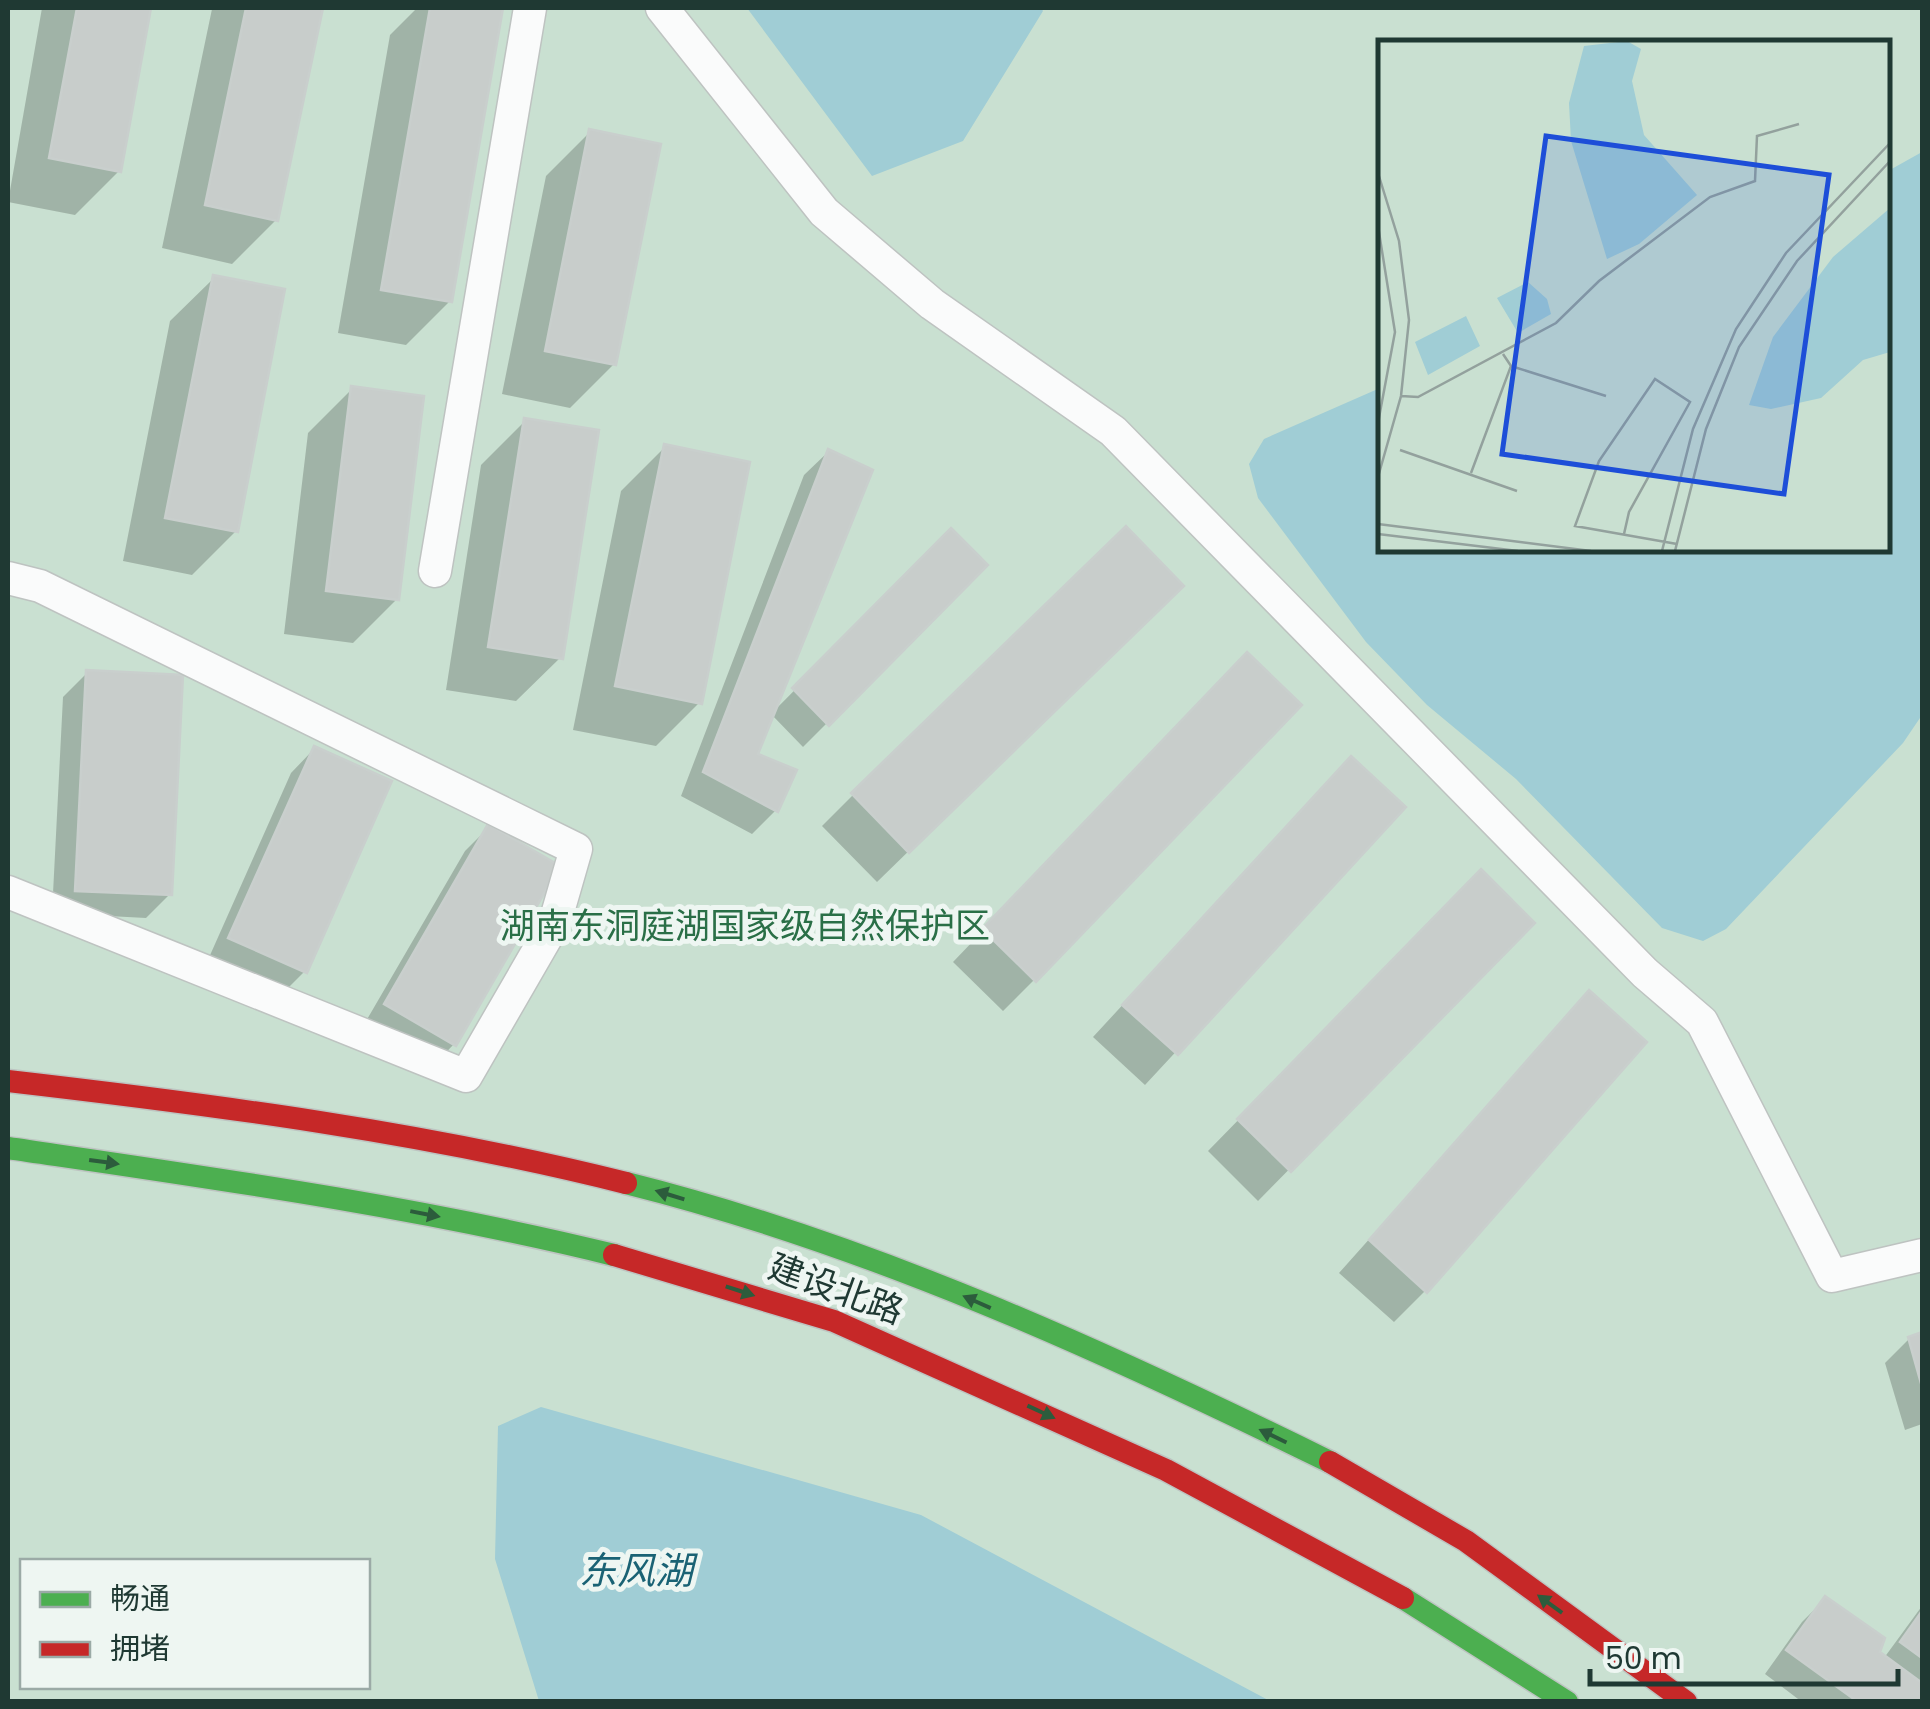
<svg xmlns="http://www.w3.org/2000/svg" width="1930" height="1709" font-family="Poppins,'Noto Sans SC',sans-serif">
	<rect width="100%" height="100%" fill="#e1e6e4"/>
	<path fill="#c9e0d1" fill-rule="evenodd" d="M8,8h1914v1693l-1914,1zM1380,42h508v508h-508zM22,1562h346v124h-346z"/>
	<path fill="#a0cdd5" d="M747,8h294l2,3 -80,130 -91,35z
		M1922,152v563l-19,28 -177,186 -23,12 -41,-13 -146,-149 -89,-74 -61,-63 -108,-144 -9,-34 15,-25 116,-51v162h508v-379z
		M541,1407l380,108 349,186h-731l-44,-142 3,-133z"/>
	<path fill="#0003" d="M42,8h107l-30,163 -44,44 -67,-13z
		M321,8l-45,212 -44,44 -70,-16 50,-239z
		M417,8h83l-50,293 -44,44 -68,-12 52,-298z
		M590,132l24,232 -44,44 -68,-14 44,-218z
		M214,278l22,253 -44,44 -69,-14 47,-240z
		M352,389l45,210 -44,44 -69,-9 24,-201z
		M525,421l35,237 -44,43 -70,-11 35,-225z
		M665,447l35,255 -44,44 -83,-16 48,-239z
		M828,452l-56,261 179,-181 34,33 -182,182 -32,-33 -17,41 40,17 -19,39 -23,23 -71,-38 123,-321z
		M1149,617l-272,265 -55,-56 31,-31z
		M87,673l83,221 -24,24 -94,-5 11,-216z
		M1217,687l-183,293 -31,31 -50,-49z
		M314,749l-9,222 -24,24 -74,-33 84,-189z
		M1321,790l82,17 -258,278 -52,-48z
		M489,827l-35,217 -23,24 -69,-40 103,-177z
		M1481,872l51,51 -274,278 -50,-50z
		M1589,993l-164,298 -31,31 -55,-49z
		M1922,1335v89l-17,6 -20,-67 24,-24z
		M1825,1599l59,59 38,-52v96h-120l-37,-28 37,-52z"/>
	<path fill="#c8cdcb" stroke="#c9cfcd" stroke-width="2.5" d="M77,8h74l-30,164 -72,-14z
		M246,8h77l-45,213 -73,-16z
		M430,8h73l-51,294 -71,-12z
		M589,129l72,15 -45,221 -71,-14z
		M213,275l72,14 -47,243 -73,-14z
		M351,386l73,10 -25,204 -73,-9z
		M524,418l75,12 -36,229 -75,-12z
		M664,444l86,18 -48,242 -87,-18z
		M828,449l45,21 -115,284 39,16 -19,42 -75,-40z
		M1126,526l58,60 -275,267 -58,-60z
		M951,528l37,37 -159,161 -37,-38z
		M1247,652l55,53 -266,277 -54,-53z
		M86,670l97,5 -11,220 -97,-4z
		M314,746l78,35 -85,192 -79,-35z
		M1351,756l55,51 -228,248 -56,-50z
		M488,824l72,42 -104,180 -72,-42z
		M1481,869l54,54 -244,249 -54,-53z
		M1589,990l58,52 -220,251 -58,-53z
		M1922,1332v55l-14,-50z
		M1825,1596l60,42 -5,14 42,31v19h-64l-72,-52z
		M1922,1611v47l-22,-16z"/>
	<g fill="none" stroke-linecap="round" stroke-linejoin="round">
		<defs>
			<path id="street" d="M662,8l162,204 108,92 181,127 532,542 57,49 130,254 90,-21
				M435,571l95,-563
				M8,578l32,8 536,263 -21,73 -89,154 -458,-184"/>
			<path id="fast" d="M8,1148c204,30 407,58 606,107
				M626,1183c244,61 478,168 704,279
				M1403,1598l164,104"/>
			<path id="jam" d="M8,1081c208,24 415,51 618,102
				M614,1255l220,66 332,149 237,128
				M1330,1462l136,79 220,161"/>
		</defs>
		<use href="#street" stroke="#bec3c1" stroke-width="35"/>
		<use href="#fast" stroke="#bdc4c1" stroke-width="25"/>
		<use href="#jam" stroke="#bdc4c1" stroke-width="25"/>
		<use href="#street" stroke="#fafbfb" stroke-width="32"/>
		<use href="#fast" stroke="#4caf50" stroke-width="22"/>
		<use href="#jam" stroke="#c62828" stroke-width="22"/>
	</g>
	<defs><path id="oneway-solid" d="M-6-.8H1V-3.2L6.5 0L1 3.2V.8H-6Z" transform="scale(2.5)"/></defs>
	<g fill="#2c5c3c">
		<use href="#oneway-solid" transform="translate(104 1162) rotate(8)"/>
		<use href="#oneway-solid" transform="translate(670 1195) rotate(-163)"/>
		<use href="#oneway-solid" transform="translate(425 1214) rotate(11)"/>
		<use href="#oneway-solid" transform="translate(740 1291) rotate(18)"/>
		<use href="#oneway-solid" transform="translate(977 1302) rotate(-156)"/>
		<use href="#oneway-solid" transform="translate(1041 1412) rotate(25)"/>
		<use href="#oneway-solid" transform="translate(1273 1436) rotate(-154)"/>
		<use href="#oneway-solid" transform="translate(1550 1604) rotate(-144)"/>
	</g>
	<g text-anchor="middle" stroke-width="10" stroke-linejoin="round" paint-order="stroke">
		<g font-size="35" fill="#2a6f47" stroke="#eef6f2">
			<text x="745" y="938">湖南东洞庭湖国家级自然保护区</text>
		</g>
		<g font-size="35" fill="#1f3933" stroke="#eef6f2">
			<text transform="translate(836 1289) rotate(20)" y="12">建设北路</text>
		</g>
		<g font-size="38" font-style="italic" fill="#1a6274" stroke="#eef6f2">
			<text x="636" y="1584">东风湖</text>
		</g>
	</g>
	<g transform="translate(1378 40)">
		<rect width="512" height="512" fill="#e1e6e4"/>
		<path d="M0,1h512v510h-512z" fill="#c9e0d1"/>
		<path d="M249,1l14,8 -9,32 12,54 53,60 -58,49 -32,15 -36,-118 -2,-38 15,-57zM512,168v144l-27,8 -42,38 -50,11 -22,-4 24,-68 60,-80zM150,242l19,17 4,15 -33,19 -21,-35zM88,276l14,30 -52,29 -13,-33z" fill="#a0cdd5"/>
		<path fill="none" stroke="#93a19d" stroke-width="2.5" d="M0,133l21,68 10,79 -8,76 -23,81M0,186l17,106 -17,91M133,326l95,30M23,356l17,1 138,-74 43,-42 111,-84 45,-16 2,-45 42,-12M22,410l117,41M93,433l40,-107 -8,-12M0,484l213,27M0,494l140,17M246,494l5,-22 61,-110 -35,-23 -56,82 -24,65 102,18M284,511l31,-122 43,-100 50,-76 105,-111M297,511l31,-122 33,-82 58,-86 94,-101"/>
		<path fill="#1d4ed8" fill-opacity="0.15" stroke="#1d4ed8" stroke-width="5" d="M168,96l283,39 -45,319 -282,-40z"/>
		<rect width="512" height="512" fill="none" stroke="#1f3933" stroke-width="5"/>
	</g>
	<rect width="1930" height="1709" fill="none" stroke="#1f3933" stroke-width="20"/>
	<rect x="20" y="1559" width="350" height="130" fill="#eef6f2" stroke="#9baaa6" stroke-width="2.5"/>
	<rect x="40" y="1592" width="50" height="15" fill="#4caf50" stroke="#9baaa6" stroke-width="2.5"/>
	<text x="110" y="1609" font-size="30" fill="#1f3933">畅通</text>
	<rect x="40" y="1642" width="50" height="15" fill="#c62828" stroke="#9baaa6" stroke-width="2.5"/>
	<text x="110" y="1659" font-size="30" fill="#1f3933">拥堵</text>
	<path d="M1590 1669v15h308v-15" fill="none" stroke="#1f3933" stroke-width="5"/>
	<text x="1605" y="1669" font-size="30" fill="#1f3933" stroke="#eef6f2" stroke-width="8" paint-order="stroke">50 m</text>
</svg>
